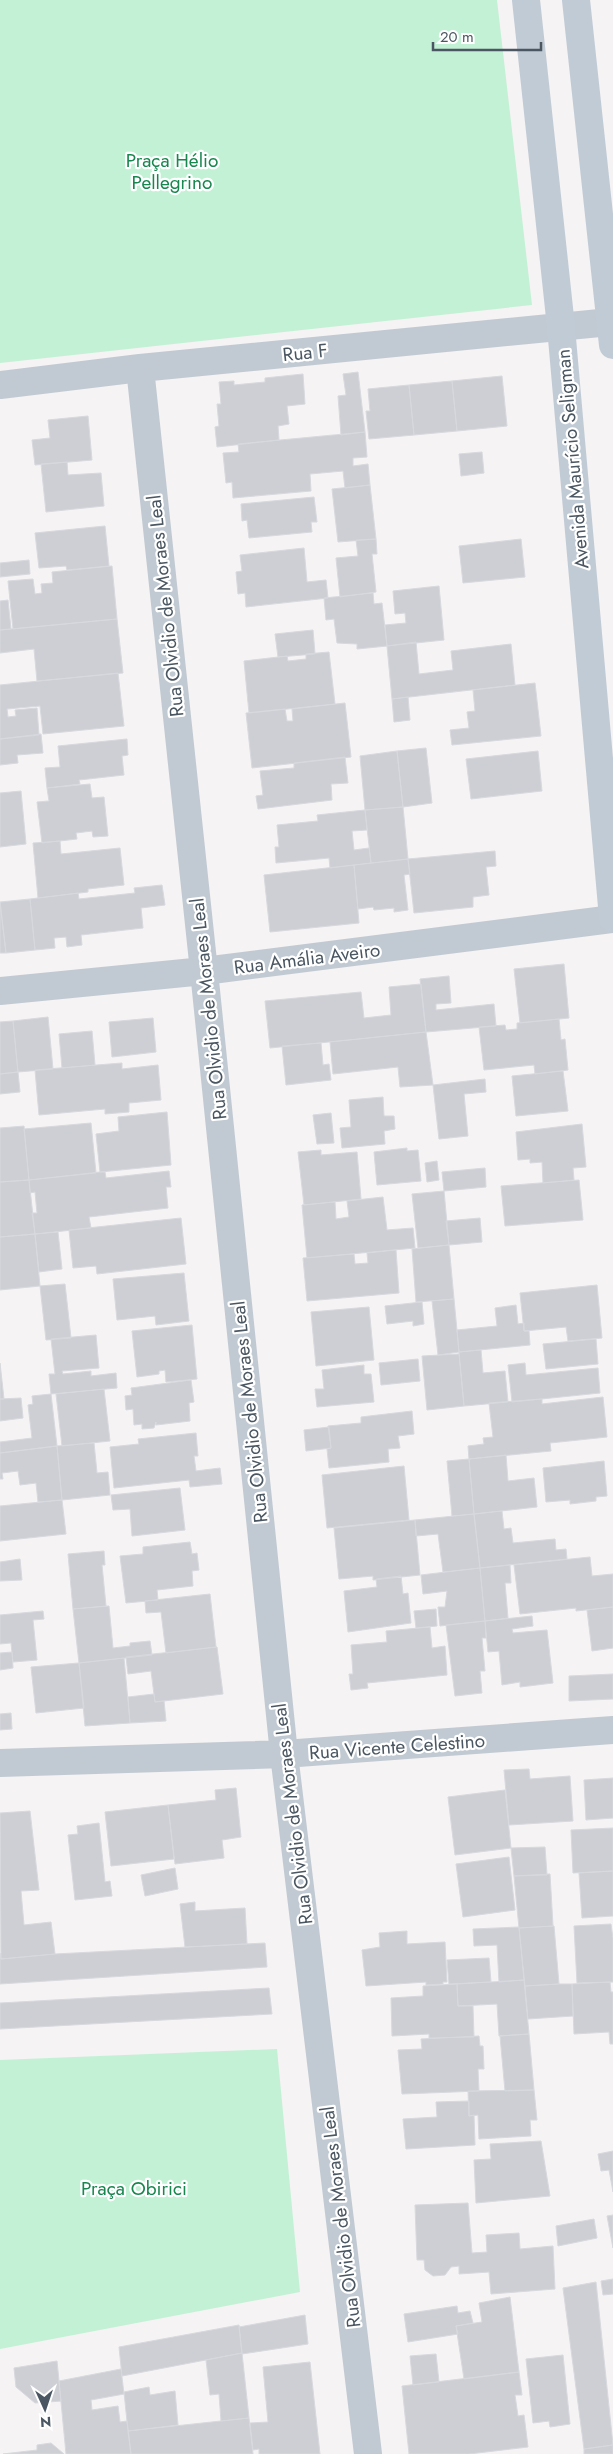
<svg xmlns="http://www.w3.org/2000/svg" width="613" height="2454" font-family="Jost,sans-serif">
	<rect width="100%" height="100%" fill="#f5f3f3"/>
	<path fill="#c3f1d5" d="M0,0h497l35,305 -532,58z
		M277,2049l23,243 -300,57v-289z"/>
	<path fill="#cdcfd5" stroke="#d7d9de" d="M358,372l7,60 -24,3 -3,-39 8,-1 -3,-21z
		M303,374l2,30 -18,2 2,18 -11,2 1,14 -62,7 -2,-20 4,-1 -2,-22h4l-2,-22 15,-1v4l31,-3v-4z
		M502,376l5,50 -50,5 -5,-50z
		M452,381l5,50 -43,4 -5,-50z
		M409,385l5,50 -45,4 -3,-28h4l-2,-22z
		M88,416l4,44 -57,5 -3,-25 18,-2 -2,-18z
		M365,432l2,25 -14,1v8l15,-2 2,21 -25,3 -2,-17 -33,3 1,17 -78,7 -1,-16 -6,1 -3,-30 16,-1 -1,-8z
		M482,452l2,21 -23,3 -2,-22z
		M67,462l1,13 33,-2 3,33 -58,6 -5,-48z
		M370,485l6,54 -38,3 -6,-53z
		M314,497l3,25h-6l1,10 -63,6 -2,-18 -5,1 -1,-17z
		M105,526l4,40 -42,4 -1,-4 -27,2 -4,-35z
		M376,539l1,15h-5l4,38 -36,5 -4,-39 22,-2 -2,-16z
		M521,539l4,38 -62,6 -4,-37z
		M304,548l3,34 19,-2 2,18 -82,9 -1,-14 -7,1 -2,-22 6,-1 -2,-16z
		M29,560l1,14 -30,3v-14z
		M112,566l5,53 -104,10 -5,-48 25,-2 2,15 7,-1 -1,-9 12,-1 -1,-11z
		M439,586l5,54 -57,6 -2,-21 21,-2 -1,-10 -10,1 -2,-23z
		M373,593l1,11 8,-1 5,43 -30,3v-5l-20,-1 -3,-24 -8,1 -2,-22z
		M8,600l3,29 -11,1v-29z
		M117,619l6,54 -86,8 -3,-32 -34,4v-23z
		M313,630l2,24 -37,3 -3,-23z
		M416,642l3,32 34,-4 -2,-19 60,-7 4,41 -123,14 -5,-53z
		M329,652l6,52 -86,9 -5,-52 43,-5 1,5 18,-2v-5z
		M118,673l6,53 -81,8 -3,-28 -33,3 1,8 8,-1 -1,-6 22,-2 2,27 -39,4v-54z
		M535,683l6,53 -89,9 -2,-15 19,-2 -2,-16 8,-1 -2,-21z
		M408,697l2,23 -16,2 -2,-23z
		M345,703l6,54 -99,11 -6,-55 39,-4 2,12h6l-1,-12z
		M41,734l2,19 -26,2 1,8 -18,2v-26z
		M127,739l1,16 -6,1 2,19 -45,5 1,4 -33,4 -2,-20 15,-1 -2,-21z
		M426,748l6,55 -29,4 -6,-56z
		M397,751l6,56 -38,3 -5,-54z
		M538,751l4,40 -71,8 -5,-40z
		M345,757l3,26 -17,1 1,16 -74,9 -2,-13 7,-1 -3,-24 34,-3v-5z
		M90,784l2,14 12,-1 4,39 -15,1 -1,-6 -16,2 1,6 -35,4 -5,-41 12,-1 -2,-13z
		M21,791l5,53 -26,3v-54z
		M403,807l5,52 -37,4 -6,-53z
		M365,810l2,20 -15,1 2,19 15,-2 2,15 -41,5 -1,-10 -53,5 -1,-16h4l-2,-22 41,-4 -1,-6z
		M60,841l1,13 59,-6 4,37 -36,4v3l-50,6 -5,-55z
		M495,851l1,15 -10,1 3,28 -16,2v10l-59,6 -6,-54z
		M408,859l2,15 -6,1 4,35 -14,2v-4l-20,2 -1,-3 -15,2 -4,-44z
		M354,865l5,58 -89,9 -6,-57z
		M162,885l3,20 -24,3 2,20 -62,7 1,10 -15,2 -1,-10 -12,1 1,10 -20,2 -5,-51 48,-6 1,6 56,-6 -1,-5z
		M30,899l5,51 -29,3 -6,-51z
		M0,902l6,51h-6z
		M564,964l5,54 -49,5 -6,-54z
		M449,976l2,27 -15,1v6l58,-6 2,22 -70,6 -6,-53z
		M421,984l5,48 -156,16 -5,-47 96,-9 3,26 27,-3 -2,-28z
		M48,1017l5,52 -35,3 -5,-51z
		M153,1018l3,34 -44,5 -3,-35z
		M559,1019l2,21 4,-1 3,31 -33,4 -1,-9 -50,5 -5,-43 26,-2 1,5 11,-1v-6z
		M13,1021l5,51 -18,2v-52z
		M92,1031l3,34 -33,3 -3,-34z
		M426,1032l7,53 -33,2 -2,-20 -65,7 -3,-32z
		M321,1043l2,22 6,-1 2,16 -45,5 -4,-39z
		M122,1063v6l36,-4 3,35 -32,3v9l-24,2v-5l-66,6 -4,-45z
		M563,1071l5,40 -52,5 -4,-40z
		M18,1072l2,20 -20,2v-20z
		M485,1079l1,13 -22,2 4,42 -29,3 -6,-54z
		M383,1097l1,19h10l1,13 -11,2 1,13 -43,4 -2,-20 11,-1 -2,-27z
		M167,1112l4,53 -71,7 -4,-38 23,-3 -1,-14z
		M331,1113l3,30 -17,1 -4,-29z
		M91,1123l5,50 -67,7 -5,-51z
		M582,1124l4,43 -13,1 1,12 -31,3 -1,-21 -12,1v-4l-12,1 -2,-28z
		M24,1126l5,54 -29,2v-54z
		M407,1148v3l11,-1 3,31 -44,4 -3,-33z
		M321,1150v5l36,-3 4,47 -57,6 -6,-53z
		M437,1161l2,19 -12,2 -2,-19z
		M485,1168l1,19 -42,4 -2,-19z
		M169,1171l2,16h-5l2,21 -79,9 2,11 -56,6 -3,-21h5l-2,-21 -5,1 -1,-13 71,-8h5l1,6z
		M29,1180l6,54 -35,3v-55z
		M579,1180l4,40 -78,6 -4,-40z
		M444,1191l5,54 -31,3 -6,-54z
		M383,1197l4,33 26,-2 2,20 -108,10 -5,-53 33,-3 1,17 13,-2 -2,-16z
		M181,1218l5,46 -89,10 -1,-8 -23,2 -4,-38z
		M480,1218l2,24 -33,3 -3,-24z
		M58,1232l4,37 -23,3 -4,-38z
		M35,1234l5,52 -40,4v-53z
		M449,1245l5,54 -38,3 -4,-53z
		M396,1250l3,43 -92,8 -4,-43 51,-4 1,10 13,-1 -1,-10z
		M184,1273l5,48 -33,4 -1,-9 -38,4 -4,-41z
		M65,1284l6,54 -25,2 -6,-54z
		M597,1285l5,53 -34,3 -2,-14 -42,4 -4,-38z
		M454,1299l5,53 -21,3 -6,-54z
		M422,1302l2,22 -11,2v-5l-26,3 -2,-18z
		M516,1305l2,19 6,-1v8h5l1,14 -71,7 -2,-22 40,-4 -2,-18z
		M369,1307l5,53 -58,6 -5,-54z
		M192,1325l5,54 -31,3 -1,-12 -6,1v3l-22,3 -5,-46z
		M96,1335l3,33 -37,3 1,3 28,-3v5l25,-3 1,15 -66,6 -2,-20h6l-4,-35z
		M596,1339l2,25 -52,5 -3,-25z
		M481,1350l2,23 22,-2 3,31 -44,4 -5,-54z
		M459,1354l5,52 -37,4 -5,-54z
		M418,1359l2,22 -39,4 -2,-22z
		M0,1363l4,36h-4z
		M525,1363l1,12 72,-7 2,25 -88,9 -4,-37z
		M364,1365v9h7l3,28 -57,5 -2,-18h9l-2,-19z
		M191,1380l3,22 -5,1 1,18 -34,4v-3l-2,6 -12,1v-5l-8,1 -1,-16 -7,1 -1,-14 7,-1 -1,-7z
		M104,1389l6,52 -48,5 -6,-52z
		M51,1394l6,52 -57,7v-11l32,-4 -4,-33 5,-1 -1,-8z
		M603,1397l4,40 -57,6 1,8 -82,8 -1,-13 16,-2 -1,-6 10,-1 -4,-34 53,-4v5z
		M21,1398l2,20 -23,3v-22z
		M412,1411l2,23 -16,2 2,12 -12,1 1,13 -60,6 -2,-19 4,-1 -3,-22 33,-3v-6z
		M329,1427l2,21 -25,3 -2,-21z
		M196,1433l2,23h-4l2,15 24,-3 2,16 -32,3 -1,-7 -75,8 -4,-41 29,-3 -1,-5z
		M94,1443l3,30 11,-1 2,23 -48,5 -5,-54z
		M57,1446l5,54 -24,2 -2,-19 -16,2 -2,-14 -16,2 1,6h-3v-26z
		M506,1455l2,26 26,-3 3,29 -63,7 -5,-55z
		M469,1459l5,55 -22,2 -5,-55z
		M604,1461l3,35 -11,1v4l-26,3v-4l-24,2 -3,-34z
		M404,1466l5,54 -82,8 -5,-53z
		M180,1488l5,42 -53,6 -2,-27 -17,1 -2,-15z
		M62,1500l4,34 -66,7v-35z
		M502,1511l2,18 7,-1 2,15 42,-4 1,11 10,-1 1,10 -87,9 -6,-54z
		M474,1514l6,54 -37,4 -5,-38 -22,2 -1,-16z
		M415,1520l5,55 -47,5v-4l-34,3 -5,-51z
		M190,1542l2,12 5,-1 2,17 -7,1 1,15 -36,4 1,10 -32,3 -6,-47 23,-2v-7z
		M104,1551l1,14h-3l4,41 -33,3 -5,-55z
		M590,1557l2,19 21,-2v33l-37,4v-3l-56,6 -6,-49z
		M20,1559l2,21 -22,1v-19z
		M510,1565l1,18h-6l3,35 -23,3 -5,-53z
		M480,1568l5,53 -45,5 -2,-19h7l2,-16 -24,3 -2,-19z
		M401,1576l2,18 5,-1 3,30 -63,9 -4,-41 33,-4 -1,-8z
		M210,1594l6,53 -50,6 -5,-41 -15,1 -1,-12z
		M109,1606l4,42 17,-2v-3l20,-2 2,14 -73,8 -6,-54z
		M613,1607v41l-21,3 -5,-41z
		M436,1609l1,17 -21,2 -2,-17z
		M43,1611l1,8 -11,1 4,40 -24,2 -2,-19 -11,1v-29z
		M532,1616l1,10 -21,3 1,4 34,-3 6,53 -33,4v-5l-18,3 -3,-34 -11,1 -3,-31z
		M485,1621l1,17h-4l3,33h-5l2,22 -27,3 -9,-71z
		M430,1627l2,21 13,-2 2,29 -80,8 1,5 -17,2 -2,-16h4l-2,-29 36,-3 -1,-11z
		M217,1647l6,47 -68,8 -4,-31 -23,3 -2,-17z
		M12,1652l1,16 -13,2v-17z
		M124,1658l6,65 -45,3 -6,-63z
		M79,1663l5,45 -48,5 -5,-46z
		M613,1674v25l-44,2v-25z
		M154,1694l1,8 9,-1 2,20 -36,2 -2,-26z
		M11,1713l1,16 -12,1v-16z
		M529,1769l1,10 40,-3 3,45 -64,4 -5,-55z
		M613,1778v40l-27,2 -2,-40z
		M236,1788l5,49 -19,3 2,18 -49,6 -7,-59 48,-5 -1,-10z
		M505,1790l6,58 -56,7 -7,-58z
		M168,1805l6,54 -63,7 -6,-54z
		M30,1811l9,79 -18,1 3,34 27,-3 4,32 -54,5 -1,-146z
		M99,1823l6,59 5,-1 2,15 -37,4 -7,-65 10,-1 -1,-8z
		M613,1828v43l-40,2 -2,-43z
		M545,1847l2,28 -33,1 -3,-28z
		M509,1857l6,53 -52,7 -7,-53z
		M175,1868l3,21 -33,7 -4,-21z
		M613,1871v45l-31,2 -3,-45z
		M550,1874l3,52 -34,2 -5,-52z
		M195,1902v9l50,-3 2,36 -62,3 -5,-43z
		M611,1924l2,14v44l-36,1 -3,-57z
		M554,1926l5,58 -34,2 -6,-58z
		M519,1927l5,53 -25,2 -2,-37 -23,1 -1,-17z
		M407,1931v13l38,-2 2,40h-4v2l-17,1v-3l-60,4 -4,-36 18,-3 -1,-14z
		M265,1943l2,24 -267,17v-31l1,6 54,-5z
		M489,1958l2,24 -42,2 -2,-24z
		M524,1980l5,54 -30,2 -2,-32 -39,2 -1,-22z
		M610,1982l1,10h2v52h-3l-1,-12 -35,2 -2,-50z
		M457,1984l1,22h15l1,31 -45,1v-4l-37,2 -1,-38 32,-2v-10z
		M559,1984h13l1,32 -45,3 -3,-33z
		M269,1988l3,26 -272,15v-26z
		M529,2034l5,56 -29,1 -5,-55z
		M479,2036l1,10h3l1,23h-6l1,22 -77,3 -4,-44 24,-1 -1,-10z
		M534,2090l3,30h-7l1,16 -52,3 -1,-24 -9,1 -1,-25z
		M469,2101v15l5,-1 1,30 -69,4 -3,-30 34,-2 -1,-15z
		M541,2141l9,55 -74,7 -2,-43 17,-1 -1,-15z
		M613,2151v41l-4,-22 -8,1 -3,-17z
		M468,2203l4,50 15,-1 -1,-17 33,-2 1,16 33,-3 2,43 -64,5 -2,-22 -30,2v-8l-8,1 -6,8 -12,1 -8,-6 -1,-10h-7l-2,-55z
		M613,2215v33l-6,-32z
		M594,2219l3,19 -39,8 -2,-20z
		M613,2279v15l-10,1 -2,-14z
		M596,2282l17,163 -29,4 -21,-161z
		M510,2297l9,75 -55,7 -8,-53 26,-4 -3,-19z
		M457,2306l1,7 12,-2 3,12 -17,3 2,8 -50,8 -4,-28z
		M305,2315l3,29 -66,10 -3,-27z
		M239,2325l3,28 -120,23 -3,-29z
		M242,2353l7,65 -28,3 -2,-27 -9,1 -4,-35z
		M436,2354l3,28 -26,3 -3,-29z
		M563,2355l7,69 -20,3 -1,-6 -16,2 -7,-64z
		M57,2361l4,40 -26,2 -19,-16 -2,-19z
		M310,2362l10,92h-61v-5l-6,1 -3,-27 18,-1 -5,-55z
		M121,2369l3,25 -33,6 1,10 26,-4 2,16 7,-1 4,33h-65l-7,-73z
		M519,2372l3,23h-7l3,21 6,-1 4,32 -59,7h-60l-7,-68z
		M149,2387l1,8 25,-4 3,34 -50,6 -4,-39z
		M249,2418l4,36h-122l-3,-23z
		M51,2443l13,11h-61l34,-4v-5z
		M613,2445v9h-29v-5z"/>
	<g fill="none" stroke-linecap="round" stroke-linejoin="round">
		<path stroke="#c1cad2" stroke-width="28" d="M140,368l64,603 80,783 84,700
			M0,385l140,-17 470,-46
			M0,991l204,-20 409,-52
			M0,1763l284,-9 329,-24"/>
		<path stroke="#c1cbd6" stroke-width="28" d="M526,0l35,327 52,591
			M576,0l37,345"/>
	</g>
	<g text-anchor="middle" stroke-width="4.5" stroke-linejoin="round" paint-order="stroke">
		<g font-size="19" fill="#17864f" stroke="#fff">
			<text x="172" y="167">Praça Hélio<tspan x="172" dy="22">Pellegrino</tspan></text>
			<text x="134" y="2195">Praça Obirici</text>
		</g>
		<g font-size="19" fill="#4a5661" stroke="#fff">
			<text transform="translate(305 352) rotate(-6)" y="7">Rua F</text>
			<text transform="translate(572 459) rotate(-95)" y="7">Avenida Maurício Seligman</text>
			<text transform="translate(165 606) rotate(-96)" y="7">Rua Olvidio de Moraes Leal</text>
			<text transform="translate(307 958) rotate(-7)" y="7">Rua Amália Aveiro</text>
			<text transform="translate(208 1009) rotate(-96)" y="7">Rua Olvidio de Moraes Leal</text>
			<text transform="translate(249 1412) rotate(-96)" y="7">Rua Olvidio de Moraes Leal</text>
			<text transform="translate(397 1746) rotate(-4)" y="7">Rua Vicente Celestino</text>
			<text transform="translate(292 1814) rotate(-97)" y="7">Rua Olvidio de Moraes Leal</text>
			<text transform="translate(340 2217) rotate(-97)" y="7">Rua Olvidio de Moraes Leal</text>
		</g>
	</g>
	<g transform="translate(45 2409) rotate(177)" stroke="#ffffff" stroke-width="4" paint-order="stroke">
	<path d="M0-4L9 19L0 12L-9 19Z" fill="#4a5661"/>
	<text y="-8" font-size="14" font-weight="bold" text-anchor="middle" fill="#4a5661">N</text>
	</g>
	<path d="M433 42v8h108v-8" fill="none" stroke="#4a5661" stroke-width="2.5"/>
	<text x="440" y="42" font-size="15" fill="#4a5661" stroke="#ffffff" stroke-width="4" paint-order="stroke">20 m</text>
</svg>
